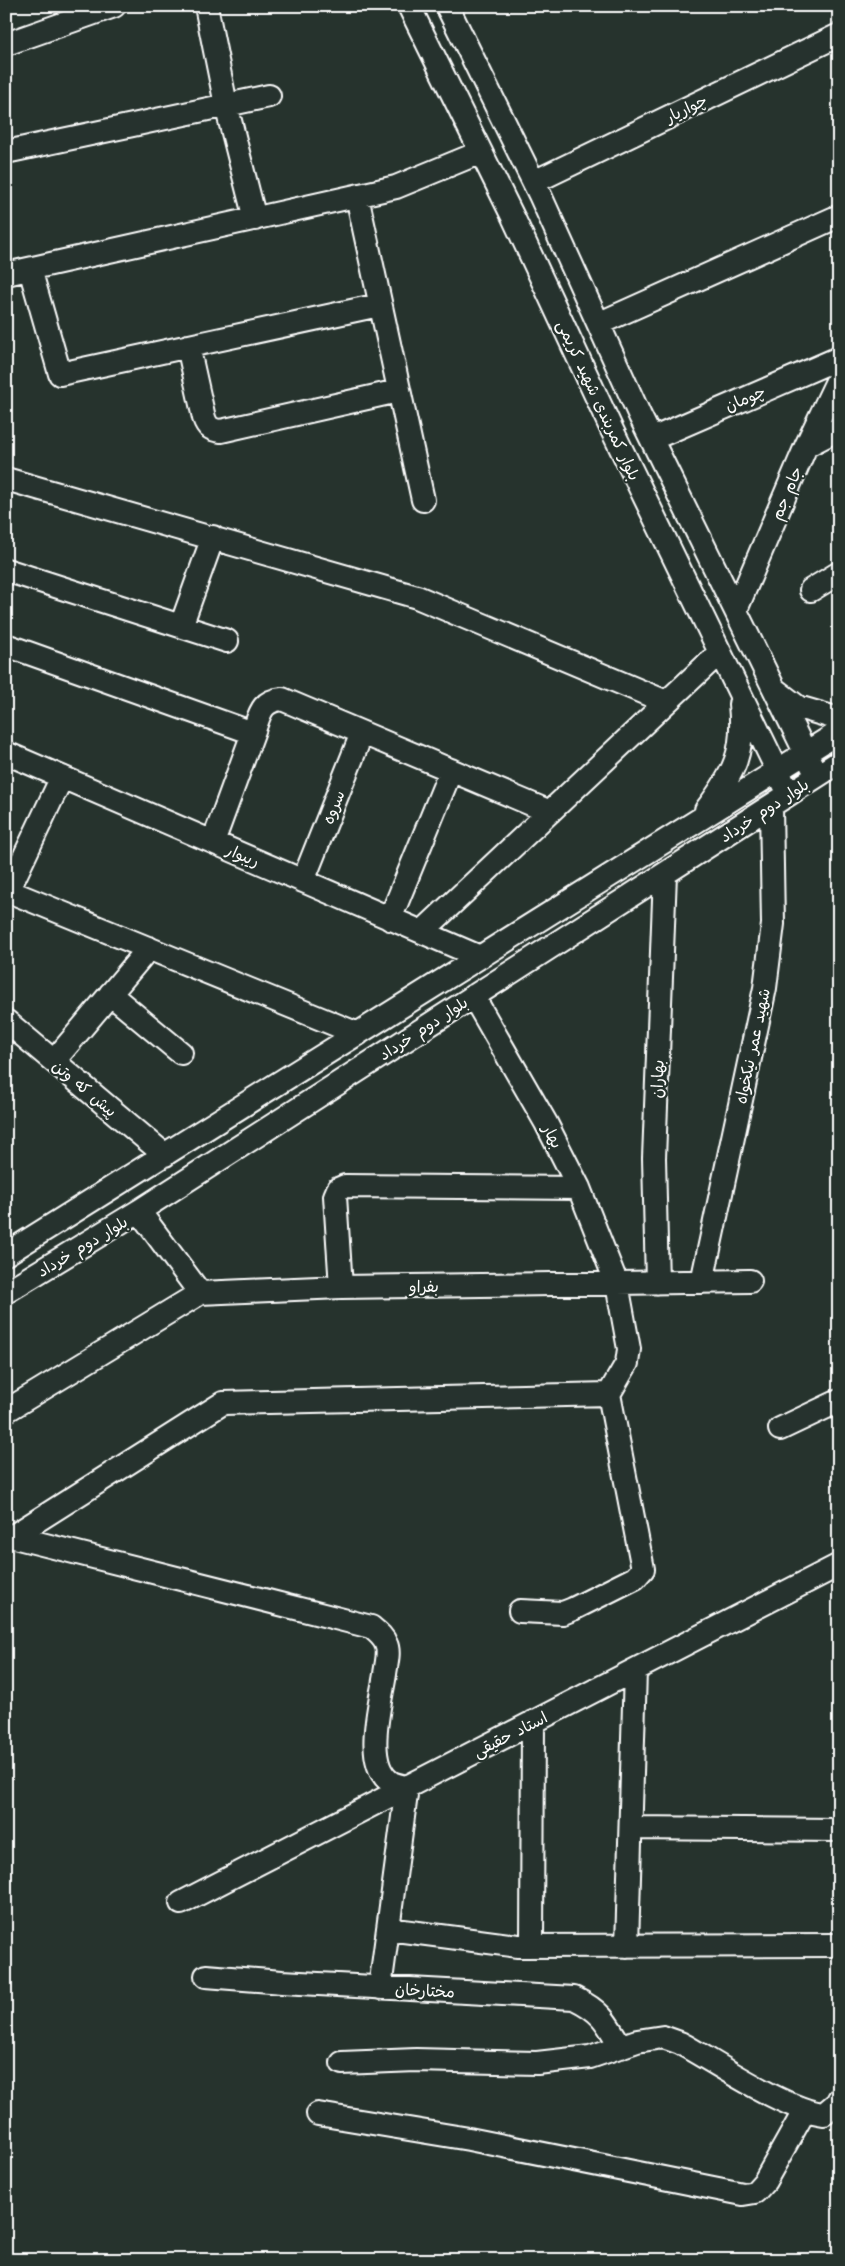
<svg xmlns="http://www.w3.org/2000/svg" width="845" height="2266" font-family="'Architects Daughter','Playpen Sans Arabic',sans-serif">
	<rect width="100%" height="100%" fill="#26332d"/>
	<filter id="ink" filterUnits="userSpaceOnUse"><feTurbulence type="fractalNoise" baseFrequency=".02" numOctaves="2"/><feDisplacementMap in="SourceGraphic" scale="10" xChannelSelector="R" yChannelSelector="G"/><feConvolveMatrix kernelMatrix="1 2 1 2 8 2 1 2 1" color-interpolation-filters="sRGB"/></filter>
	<g filter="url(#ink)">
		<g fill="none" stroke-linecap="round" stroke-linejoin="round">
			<defs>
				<path id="minor" d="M206,6l20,99 29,114
					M409,6l104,211 98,211 173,356
					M447,6l93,189 100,221 172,350
					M6,44l108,-38
					M6,152l263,-56
					M534,182l305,-147
					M357,196l66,304
					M30,269l30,105 319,-69
					M6,274l390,-87 85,-35
					M600,323l239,-107
					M188,346l16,72c3,9 7,12 17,13l177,-40
					M652,439l187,-81
					M806,446l33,-17
					M6,479l411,118 249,105
					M6,570l221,71
					M811,590l28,-17
					M736,610l70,-164 33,-69
					M181,626l32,-89
					M6,645l247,88c7,-18 7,-32 29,-34l268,113
					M777,691l21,16 41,12
					M6,753l474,204
					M706,810c29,-38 39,-58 34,-106
					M213,842l40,-109
					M303,881l59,-148
					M6,890l352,144
					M8,891l54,-114
					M390,919l61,-149
					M422,932l298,-280
					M110,994l71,59
					M473,996l73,127 33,65 38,96 12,65 -2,14 -18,31 34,175 -8,9 -62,31 -10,4 -43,-2
					M6,1021l159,134
					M54,1061l95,-113
					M139,1211l61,82 141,-6 409,-6
					M6,1254l833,-522
					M702,1282l63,-294 8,-64 -2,-117
					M657,1283l-3,-125 11,-284
					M341,1287l-6,-91 3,-7 7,-3 234,2
					M6,1292l133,-81 700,-449
					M6,1411l194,-118
					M780,1429l59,-28
					M6,1535l365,92c6,5 12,9 15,17 4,8 0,21 -1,30 -4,28 -23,91 7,109 4,2 10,3 15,4l-27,201
					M13,1536l210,-133 386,-9
					M631,1828l208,2
					M181,1903l658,-338
					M388,1929l130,17 321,-1
					M532,1946l1,-224
					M627,1946l8,-276
					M206,1976l76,6 292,16c27,13 32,23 47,49
					M342,2063l74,-3 121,3 53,-6 47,-16 26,-4 17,6c37,20 105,67 144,71l13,-11 2,-4
					M318,2114l151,25 274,55 12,-2 10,-11 40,-71"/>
			</defs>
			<use href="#minor" stroke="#fff" stroke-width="26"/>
			<use href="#minor" stroke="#26332d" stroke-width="22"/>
		</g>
	</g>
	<g text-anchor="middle" stroke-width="4.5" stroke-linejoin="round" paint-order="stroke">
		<g font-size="16" fill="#fff" stroke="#26332d">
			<text transform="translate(686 108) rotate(-26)" y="6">چواریار</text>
			<text transform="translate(745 398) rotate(-23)" y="6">چومان</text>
			<text transform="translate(599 400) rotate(65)" y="6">بلوار کمربندی شهید کریمی</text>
			<text transform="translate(786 493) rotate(-67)" y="6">جام جم</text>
			<text transform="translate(333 807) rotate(-68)" y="6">سروه</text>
			<text transform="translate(764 810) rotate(-33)" y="6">بلوار دوم خرداد</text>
			<text transform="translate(243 855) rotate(23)" y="6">ریبوار</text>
			<text transform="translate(423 1028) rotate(-33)" y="6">بلوار دوم خرداد</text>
			<text transform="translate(752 1046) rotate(-78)" y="6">شهید عمر نیکخواه</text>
			<text transform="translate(657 1079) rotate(-88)" y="6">بهاران</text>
			<text transform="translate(85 1088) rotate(40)" y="6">پیش که وتن</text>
			<text transform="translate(553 1136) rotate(62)" y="6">بهار</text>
			<text transform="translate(82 1246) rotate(-31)" y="6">بلوار دوم خرداد</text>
			<text transform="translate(424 1286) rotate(-1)" y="6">بفراو</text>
			<text transform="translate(510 1734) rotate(-27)" y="6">استاد حقیقی</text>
			<text transform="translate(425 1990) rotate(3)" y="6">مختارخان</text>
		</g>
	</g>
	<rect width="845" height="2266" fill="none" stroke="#26332d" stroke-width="25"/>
	<rect x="12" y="12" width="820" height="2241" fill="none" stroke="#fff" stroke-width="2" filter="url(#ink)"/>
</svg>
